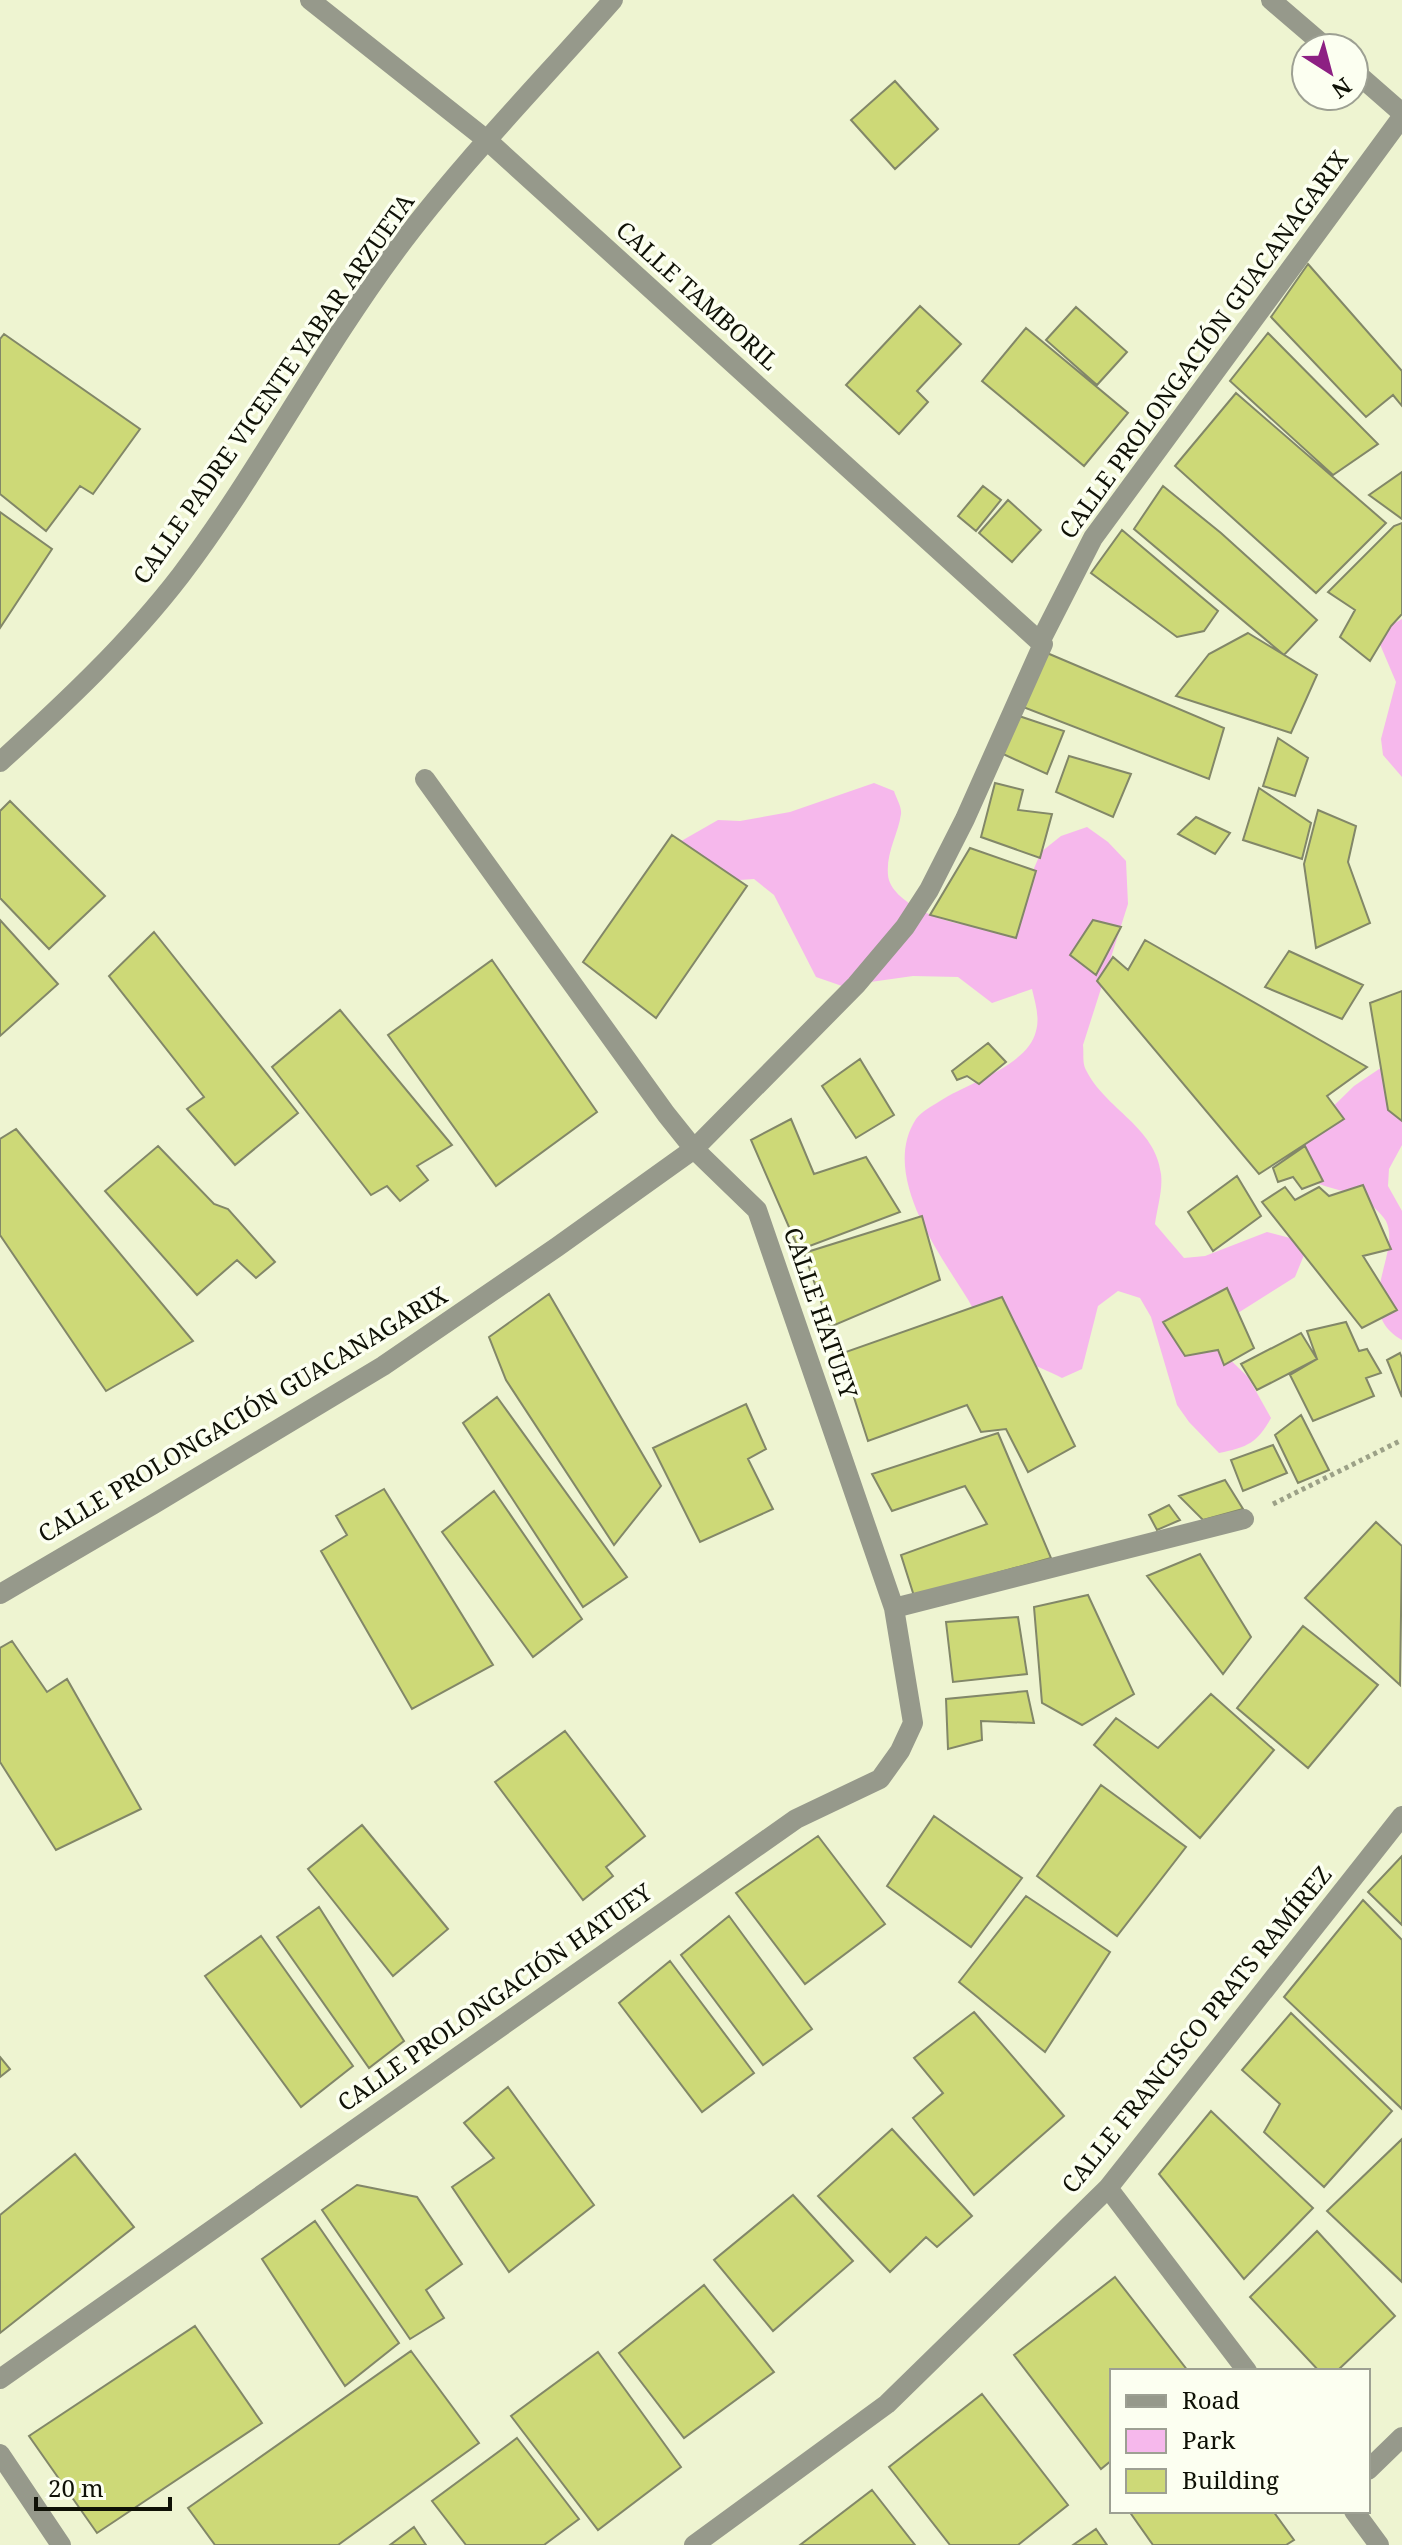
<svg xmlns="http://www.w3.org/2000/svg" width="1402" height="2545" font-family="'Noto Serif',serif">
	<rect width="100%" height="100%" fill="#eef4d1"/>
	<path fill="#f6b8ec" d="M1402,619v158l-19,-22 -2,-16 15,-57 -17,-40 5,-13z
		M874,783l20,8c2,7 8,16 7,23 -3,21 -15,38 -13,61 2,28 61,51 86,50 13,0 28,-8 41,-12l26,-61 20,-16 26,-9 21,15 18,19 2,43 -45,141c1,8 -1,18 3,25 19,39 70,57 75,104 2,16 -4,35 -6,50l29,34 21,-2 62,-24 23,6 14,17 -9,22 -76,48 -4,20 33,32 23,41c-14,25 -23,29 -52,35l-30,-31 -12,-17 -26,-88 -11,-19 -22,-7 -20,15 -16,63 -20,9c-18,-9 -50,-21 -65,-33 -11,-9 -22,-34 -30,-47 -28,-45 -87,-124 -51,-179 5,-7 16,-13 24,-18 27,-18 88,-35 96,-70 4,-14 -1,-29 -4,-42l-40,14 -34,-26 -45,-1 -71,10 -26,-9 -42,-82 -20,-16 -73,5 -19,-32 56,-32 22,1 50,-9z
		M1402,1064v81l-13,24 -1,17 14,25v129c-52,-30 0,-86 -16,-119 -5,-8 -19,-21 -27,-25 -18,-8 -52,-8 -57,-30 -3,-9 1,-23 2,-31l50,-49 28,-19z"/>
	<path fill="#cdd977" stroke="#828768" stroke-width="2" d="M895,81l43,48 -43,40 -44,-49z
		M1308,264l94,107v35l-9,-11 -27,22 -95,-100z
		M920,306l41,38 -44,47 11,11 -29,32 -53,-49z
		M1076,307l51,45 -30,33 -51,-45z
		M1026,328l102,85 -44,53 -102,-85z
		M1268,333l110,111 -45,31 -103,-94z
		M4,334l136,95 -47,65 -13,-8 -34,45 -46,-37v-155z
		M1236,393l150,130 -70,70 -141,-127z
		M1402,472v47l-33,-24z
		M983,486l18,14 -25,31 -18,-15z
		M1163,486l58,47 96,87 -33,35 -150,-126z
		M1008,500l33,30 -29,32 -33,-29z
		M0,512l52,37 -52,79z
		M1402,523v91l-11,12 -21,35 -30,-24 15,-27 -27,-18 66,-66z
		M1122,530l96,81 -14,20 -27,6 -86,-64z
		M1248,633l69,42 -26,58 -115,-37 33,-42z
		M1047,653l177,75 -15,51 -186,-72z
		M1019,716l45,15 -17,43 -44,-20z
		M1278,738l30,20 -13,38 -32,-10z
		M1069,756l62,18 -18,43 -57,-25z
		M995,783l28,7 -5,20 34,4 -12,44 -59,-21z
		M1259,788l52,35 -9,36 -59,-19z
		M10,801l95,95 -56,53 -49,-51v-87z
		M1318,810l38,16 -8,36 22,61 -54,25 -12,-84z
		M1196,817l34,16 -15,21 -37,-20z
		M672,835l75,51 -91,132 -73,-56z
		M970,848l66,23 -20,67 -86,-23z
		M0,920l58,64 -58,52z
		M1093,920l28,7 -25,48 -26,-20z
		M154,932l144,181 -63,52 -48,-56 17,-12 -95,-121z
		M1145,940l222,127 -40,29 17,23 -85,55 -162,-193 16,-24 15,13z
		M1289,951l74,34 -21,34 -77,-32z
		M492,960l105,152 -101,74 -108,-151z
		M1402,991v130l-14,-11 -18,-107z
		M340,1010l112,135 -35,21 11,14 -28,21 -13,-15 -16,9 -99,-128z
		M988,1043l18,19 -27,22 -12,-8 -10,4 -5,-9z
		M860,1059l34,56 -38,23 -34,-52z
		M791,1119l23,55 52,-17 34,55 -101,38 -48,-110z
		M16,1129l177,212 -87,50 -106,-156v-96z
		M158,1146l56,58 14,5 47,53 -19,16 -19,-18 -40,35 -92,-104z
		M1305,1146l18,35 -21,8 -9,-12 -15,5 -5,-14z
		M1237,1176l24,40 -48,35 -25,-39z
		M1363,1185l28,64 -28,7 34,54 -35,18 -100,-126 23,-15 10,13 24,-13 10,9z
		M922,1216l18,64 -110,47 -26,-74z
		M1227,1288l27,60 -30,17 -6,-15 -33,6 -22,-34z
		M549,1294l112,192 -47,59 -108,-165 -17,-43z
		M1002,1297l73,149 -47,26 -22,-43 -25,3 -14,-27 -99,36 -28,-87z
		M1346,1322l13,29 8,-2 14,24 -15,5 8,18 -61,25 -23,-46 27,-16 -10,-28z
		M1301,1333l16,26 -60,31 -16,-26z
		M1400,1353l2,5v39l-15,-37z
		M497,1397l130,180 -44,30 -120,-184z
		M746,1404l20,45 -18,10 25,50 -73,33 -47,-94z
		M1301,1415l28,55 -31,13 -23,-48z
		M998,1433l53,125 -137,38 -13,-41 86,-31 -22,-38 -73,25 -20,-37z
		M1273,1445l14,28 -44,18 -12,-31z
		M1225,1480l18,29 -40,11 -24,-24z
		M384,1489l109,176 -81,44 -91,-158 26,-16 -11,-19z
		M494,1491l88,128 -49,38 -91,-125z
		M1169,1505l11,15 -23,10 -8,-15z
		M1376,1522l26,24 -2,139 -95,-87z
		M1200,1554l51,83 -28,37 -76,-98z
		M1088,1595l46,99 -52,31 -40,-22 -8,-96z
		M1018,1617l9,57 -74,8 -7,-60z
		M1303,1626l75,59 -70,83 -71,-60z
		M12,1641l35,51 20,-13 74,130 -85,41 -56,-88v-114z
		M1027,1691l7,32 -53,-2 1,19 -34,9 -2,-50z
		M1211,1694l63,56 -74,88 -106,-93 22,-27 42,30z
		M565,1731l80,105 -39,31 7,9 -30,24 -88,-118z
		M1101,1785l85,62 -69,89 -80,-60z
		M934,1816l88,62 -51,69 -84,-61z
		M362,1825l86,104 -55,47 -85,-107z
		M818,1836l67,88 -80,60 -69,-91z
		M1402,1856v69l-34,-33z
		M1026,1896l84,56 -65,100 -86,-70z
		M1363,1900l39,40v169l-118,-112z
		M319,1907l85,134 -35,27 -92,-131z
		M729,1916l83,113 -49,36 -82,-110z
		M261,1936l92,130 -52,41 -96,-131z
		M670,1961l84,112 -52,39 -83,-109z
		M974,2012l90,104 -90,79 -61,-77 30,-25 -29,-35z
		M1291,2013l101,98 -68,76 -60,-55 16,-28 -38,-34z
		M0,2057l10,12 -10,8z
		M508,2087l86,118 -85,67 -57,-85 42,-29 -30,-35z
		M1211,2111l102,97 -69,71 -85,-105z
		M892,2129l80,87 -35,31 -11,-10 -36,35 -72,-76z
		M1402,2139v143l-75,-71z
		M75,2154l59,73 -134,106v-118z
		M357,2185l60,12 45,67 -36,26 18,28 -34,21 -88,-129z
		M793,2195l60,66 -80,70 -59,-71z
		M315,2221l84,122 -54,43 -83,-127z
		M1317,2231l78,85 -58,55h-18l-69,-74z
		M1115,2277l73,94h-76v89l-11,9 -87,-114z
		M704,2285l70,87 -90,66 -65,-85z
		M195,2326l67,97 -165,110 -68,-97z
		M411,2351l68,92 -141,102h-123l-27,-37z
		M598,2352l83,115 -83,63 -87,-114z
		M982,2394l86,111 -50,40h-68l-61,-78z
		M517,2438l62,81 -35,26h-78l-34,-44z
		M872,2490l43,55h-115z
		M1129,2511h144l21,29 -8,5h-133z
		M414,2527l12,18h-36z
		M1096,2529l11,16h-34z"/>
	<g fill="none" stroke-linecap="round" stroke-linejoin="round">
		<path stroke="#9ca187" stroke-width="5" stroke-dasharray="4 4" stroke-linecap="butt" d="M1273,1504l129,-64"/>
		<path stroke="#96998b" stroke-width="20" d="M310,0l178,141 552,501
			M1271,0l56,48
			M1354,71l48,42
			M0,762c64,-58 128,-118 181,-187 78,-103 137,-219 214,-323 65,-88 146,-170 218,-252
			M0,1594l152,-89 231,-139 174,-119 137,-98 162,-164 49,-58 24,-37 36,-71 78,-175 -3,-2 53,-104 309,-421
			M894,1608l350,-89
			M1108,2188l139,183
			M0,2379l796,-560 84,-40 20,-28 13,-28 -19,-115 -137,-398 -63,-61 -28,-35 -241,-335
			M0,2454l61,91
			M1368,2470l34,-33
			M1354,2511l25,34
			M694,2545l193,-141 221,-216 294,-372"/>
	</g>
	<g text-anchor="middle" stroke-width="7" stroke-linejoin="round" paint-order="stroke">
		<g font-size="24" fill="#0f1106" stroke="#fcfff1">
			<text transform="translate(697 296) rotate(42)" y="8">CALLE TAMBORIL</text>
			<text transform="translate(1204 345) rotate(-54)" y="8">CALLE PROLONGACIÓN GUACANAGARIX</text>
			<text transform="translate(274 389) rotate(-55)" y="8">CALLE PADRE VICENTE YABAR ARZUETA</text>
			<text transform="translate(820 1313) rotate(71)" y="8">CALLE HATUEY</text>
			<text transform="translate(243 1415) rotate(-31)" y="8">CALLE PROLONGACIÓN GUACANAGARIX</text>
			<text transform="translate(495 1998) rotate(-35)" y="8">CALLE PROLONGACIÓN HATUEY</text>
			<text transform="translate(1197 2030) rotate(-51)" y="8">CALLE FRANCISCO PRATS RAMÍREZ</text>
		</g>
	</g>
	<rect x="1110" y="2369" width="260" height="144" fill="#fcfff1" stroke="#9da093" stroke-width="2"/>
	<rect x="1126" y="2395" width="40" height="12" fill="#96998b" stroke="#9da093" stroke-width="2"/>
	<text x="1182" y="2409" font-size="24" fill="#0f1106">Road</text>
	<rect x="1126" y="2429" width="40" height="24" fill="#f6b8ec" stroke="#9da093" stroke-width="2"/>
	<text x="1182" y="2449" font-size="24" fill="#0f1106">Park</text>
	<rect x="1126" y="2469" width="40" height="24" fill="#cdd977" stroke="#9da093" stroke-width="2"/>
	<text x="1182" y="2489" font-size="24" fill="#0f1106">Building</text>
	<g transform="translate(1330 72) rotate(144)"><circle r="38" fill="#fcfff1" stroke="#9da093" stroke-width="2"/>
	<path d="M0-6L14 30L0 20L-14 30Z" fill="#8d2083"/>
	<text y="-12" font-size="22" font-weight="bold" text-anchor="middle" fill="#0f1106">N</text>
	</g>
	<path d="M36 2497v12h134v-12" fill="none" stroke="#0f1106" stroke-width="4"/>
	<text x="48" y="2497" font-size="24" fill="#0f1106" stroke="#fcfff1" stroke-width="6" paint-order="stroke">20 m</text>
</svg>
